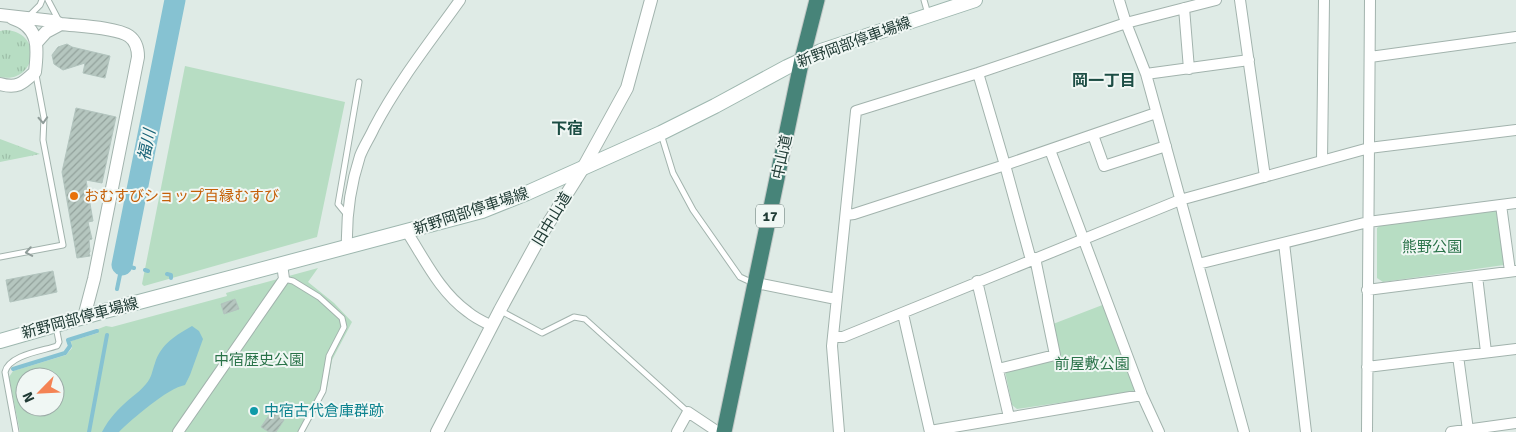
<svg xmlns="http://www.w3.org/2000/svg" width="1516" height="432" font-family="Signika,'Noto Sans JP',sans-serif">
	<defs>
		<pattern id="grass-tufts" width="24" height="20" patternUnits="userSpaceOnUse" patternTransform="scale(1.25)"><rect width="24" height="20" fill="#b7ddc3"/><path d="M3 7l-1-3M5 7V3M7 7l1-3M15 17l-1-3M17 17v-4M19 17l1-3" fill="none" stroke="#9dbfa8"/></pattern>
		<pattern id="building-hatch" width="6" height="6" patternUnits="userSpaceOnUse" patternTransform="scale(1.25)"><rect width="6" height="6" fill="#b5c6bf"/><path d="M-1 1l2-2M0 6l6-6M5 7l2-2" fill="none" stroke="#93a29c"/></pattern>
	</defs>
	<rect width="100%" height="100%" fill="#dfebe6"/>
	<path fill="url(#grass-tufts)" d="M5,30c40,2 31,55 -5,47v-46z
		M0,139l40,15 -40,8z"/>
	<path fill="#b7ddc3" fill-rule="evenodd" d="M185,66l160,36 -28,135 -173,49 -2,-2z
		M1497,210l7,55 -121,17 -6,-4v-50l3,-3z
		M318,268l-10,14 26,21 18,19 -20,38 -5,28 -23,44h-284l-11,-55 4,-6 53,-16 6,-7 -1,-7 27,-8v-4l8,-3 6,1 115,-31 -1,-3zM25,377h30v30h-30z
		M1105,304l30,84 -2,4 -116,17 -5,-4 -7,-34 54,-14 -6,-33z"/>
	<path fill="#86c2d2" d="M192,326l7,5 4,8 -13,36 -5,10c-17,3 -53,34 -66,47h-17c7,-14 18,-25 30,-35 5,-4 10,-8 14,-13 6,-7 6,-13 9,-21 6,-19 21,-28 37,-37z"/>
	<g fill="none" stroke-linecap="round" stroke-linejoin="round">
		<path stroke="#86c2d2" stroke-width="4" d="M145,270l3,1
			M167,274l4,1v3
			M117,289l5,-24 12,3
			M13,369l52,-16 5,-7 -2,-6 29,-9
			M89,432l18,-97"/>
		<path stroke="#86c2d2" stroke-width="21" d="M122,265l53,-265"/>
	</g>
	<path fill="url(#building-hatch)" stroke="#b2c4be" d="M67,44l5,3 38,9 -5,22 -22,-5 2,-10 -22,7 -9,-6 -2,-9 6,-8z
		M76,108l40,9 -14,66 -16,-3 7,41 -5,1 4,17 -3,1 1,12 -1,1 1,3 -13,2 -15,-86z
		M53,271l4,21 -47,10 -4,-22z
		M235,299l4,10 -15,5 -3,-10z
		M272,411l12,9 -8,12h-7l-8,-5z"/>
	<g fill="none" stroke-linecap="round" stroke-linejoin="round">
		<defs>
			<path id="service" d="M48,0l10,19
				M924,0l4,14
				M29,16l11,-11 2,-5
				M661,134l12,39 20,37 47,67 13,6
				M347,215l-9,-11 21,-122
				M0,257l63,-12 -20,-105 1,-22 -8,-43
				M284,279l9,2 26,16 23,21 2,9 -15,29 -6,35 -22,41
				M501,311l41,22 32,-16 11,2 103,93
				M16,432l-11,-60c4,-17 37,-21 52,-26l2,-4 -3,-15"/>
			<path id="minor" d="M1119,0l7,23 20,51 98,358
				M1240,0l25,177
				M1184,8l5,61
				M1370,57l146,-20
				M978,73l27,92 26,95
				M1146,74l103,-14
				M1093,135l11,31 62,-20
				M1050,150l92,245 17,37
				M1322,161l2,-161
				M1501,205l9,66
				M846,215l8,-1 151,-49 151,-52
				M407,232c18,28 33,60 61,80 7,6 16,10 24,14
				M1284,243l22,189
				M347,247c-1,-33 3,-60 13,-91 4,-10 10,-19 14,-28 24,-46 56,-86 86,-128
				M1198,264l170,-42 148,-19
				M1477,276l9,76
				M977,281l32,136
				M756,283l80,16
				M1367,290l149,-19
				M903,314l27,118
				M833,337h10l337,-137 189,-52 147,-18
				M1458,356l10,74
				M1367,367l149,-18
				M998,369l57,-14 -20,-97
				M930,431l212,-36
				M178,432l106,-153 -2,-15
				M677,432l11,-20 30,20
				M839,432l-7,-86 24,-235 122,-38 148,-50 90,-23
				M1367,432l3,-432
				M1451,432l65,-9"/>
			<path id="tertiary" d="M0,15l53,6 8,3c16,2 55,3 68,12 7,5 9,12 9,21l-44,222 -10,38
				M37,42l9,-10 15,-8
				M0,84c18,5 23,-1 35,-12 3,-24 5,-45 -23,-54
				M437,432l63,-122 41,-75 42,-67 44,-80 24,-88"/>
			<path id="secondary" d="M0,341l101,-29 381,-101 45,-18 134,-60 54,-27 72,-39 34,-16 154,-51"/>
			<path id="trunk" d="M724,432l78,-373 15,-59"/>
		</defs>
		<use href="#service" stroke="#a2b3ad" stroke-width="7"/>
		<use href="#minor" stroke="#a2b3ad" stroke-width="12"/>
		<use href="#tertiary" stroke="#a2b3ad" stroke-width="14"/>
		<use href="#secondary" stroke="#9eb7af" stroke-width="16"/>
		<use href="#trunk" stroke="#c1c8c6" stroke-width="17"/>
		<use href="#service" stroke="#fff" stroke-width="5"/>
		<use href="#minor" stroke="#fff" stroke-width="10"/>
		<use href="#tertiary" stroke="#fff" stroke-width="12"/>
		<use href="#secondary" stroke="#fff" stroke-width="14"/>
		<use href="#trunk" stroke="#478479" stroke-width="15"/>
	</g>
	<defs><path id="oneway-chevron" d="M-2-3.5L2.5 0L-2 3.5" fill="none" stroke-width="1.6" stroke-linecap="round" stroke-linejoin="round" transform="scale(1.25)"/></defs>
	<g stroke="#909d9a">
		<use href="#oneway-chevron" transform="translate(43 120) rotate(87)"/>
		<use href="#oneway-chevron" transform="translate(29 252) rotate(170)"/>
	</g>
	<circle fill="#e8710a" stroke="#f0f7f4" stroke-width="2" cx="74" cy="196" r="5"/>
	<circle fill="#0f9aa8" stroke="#f0f7f4" stroke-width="2" cx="254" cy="411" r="5"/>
	<g text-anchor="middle" stroke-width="4" stroke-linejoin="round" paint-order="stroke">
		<rect fill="#f0f7f4" stroke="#5e736e" stroke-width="1" x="756" y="204.5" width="28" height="23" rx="4"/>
		<g font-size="14" font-weight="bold" fill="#203b35">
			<text x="770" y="221">17</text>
		</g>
		<g font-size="15" fill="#203b35" stroke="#f0f7f4">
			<text transform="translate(854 42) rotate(-20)" y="5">新野岡部停車場線</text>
			<text transform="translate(782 157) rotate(-78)" y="5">中山道</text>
			<text transform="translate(471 211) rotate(-18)" y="5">新野岡部停車場線</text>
			<text transform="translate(552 219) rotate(-59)" y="5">旧中山道</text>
			<text transform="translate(80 318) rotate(-15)" y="5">新野岡部停車場線</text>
		</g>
		<g font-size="15" fill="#c56008" stroke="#f0f7f4" text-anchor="start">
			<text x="84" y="201">おむすびショップ百縁むすび</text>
		</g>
		<g font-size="15" fill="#2a7349" stroke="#f0f7f4">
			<text x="1432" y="252">熊野公園</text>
			<text x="259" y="365">中宿歴史公園</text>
			<text x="1092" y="369">前屋敷公園</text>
		</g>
		<g font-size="15" fill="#0d838f" stroke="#f0f7f4" text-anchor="start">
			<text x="264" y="416">中宿古代倉庫群跡</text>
		</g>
		<g font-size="16" font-weight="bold" fill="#1c4d44" stroke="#f0f7f4">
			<text x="1104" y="86">岡一丁目</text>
			<text x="567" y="134">下宿</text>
		</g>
		<g font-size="16" font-style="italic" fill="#196478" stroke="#f0f7f4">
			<text transform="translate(146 145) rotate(-79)" y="6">福川</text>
		</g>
	</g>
	<g transform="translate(40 392) rotate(246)"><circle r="24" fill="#f0f7f4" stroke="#9daca8"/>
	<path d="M0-4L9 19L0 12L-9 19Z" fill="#f48354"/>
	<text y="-8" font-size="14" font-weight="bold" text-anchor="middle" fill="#203b35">N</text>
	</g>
</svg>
